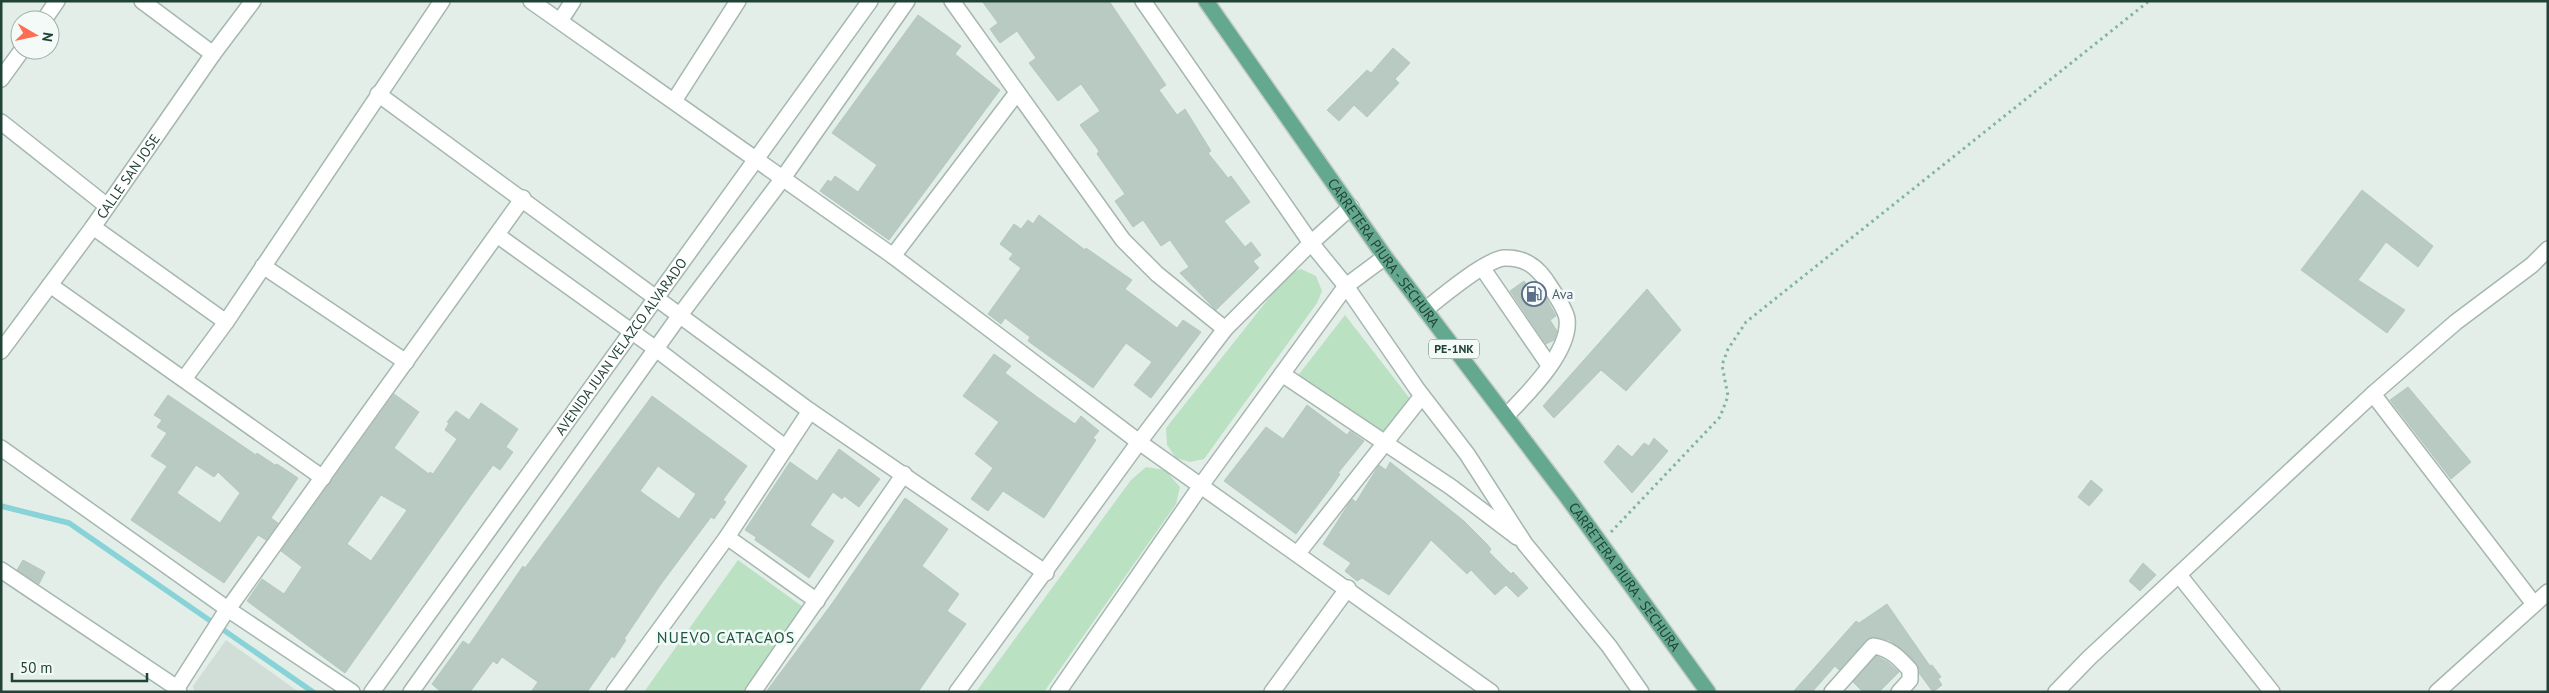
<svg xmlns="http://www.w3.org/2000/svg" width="2549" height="693" font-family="'PT Sans',sans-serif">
	<rect width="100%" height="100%" fill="#e3eee8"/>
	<path fill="#d1ded7" d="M226,640l73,52h-105l-1,-6z"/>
	<path fill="#bae1c2" d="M1301,269l15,7 6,15 -5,12 -113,156 -14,3 -14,-4 -9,-13 -1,-17 122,-154z
		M1345,315l66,85 -30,36 -85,-58z
		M1146,467l19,3 15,17 -4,17 -132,188h-68l155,-212z
		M738,560l65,47 -60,85h-99z"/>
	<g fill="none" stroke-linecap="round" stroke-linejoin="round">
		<path stroke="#87d3d8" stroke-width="5.5" d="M1,506l68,17 244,169"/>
	</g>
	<path fill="#b8cac1" stroke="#b5c9bf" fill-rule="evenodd" d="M982,1h127l57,84 -7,5 18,25 8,-6 26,42 -3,2 20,25 3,-2 19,26 -26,19 21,26 6,-5 10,13 -8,6 6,7 -43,42 -36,-37 9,-6 -19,-27 -9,6 -18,-26 -10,7 -18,-26 10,-7 -28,-40 2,-3 -19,-26 20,-14 -19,-27 -23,17 -29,-38 7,-5 -19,-27 -17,12 -10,-14 8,-6z
		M918,15l43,31 -6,8 45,36 -111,150 -69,-49 8,-11 3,2 4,-6 23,16 19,-27 -45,-32z
		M1393,48l17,15 -15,16 4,4 -32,34 -13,-12 -15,16 -12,-11 40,-40 4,3z
		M2362,190l71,56 -15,21 -32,-25 -28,38 47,30 -18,23 -86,-63z
		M1039,215l46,35 1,-2 46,32 -7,9 52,39 6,-8 18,12 -50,66 -17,-13 18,-23 -26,-19 -33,45 -65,-47 2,-4 -25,-19 -4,6 -13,-10 33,-46 -12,-9 4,-5 -13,-10 14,-20 7,5 7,-9 5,4z
		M1524,281l11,14 7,-4 14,25 -6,4 7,11 -3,9 -8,4 -36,-53z
		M1647,289l34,41 -55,61 -25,-21 -47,48 -11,-12z
		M994,354l17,12 -6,7 35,26 35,25 6,-8 18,15 -6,7 3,2 -52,78 -41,-27 -15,20 -17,-12 22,-31 -18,-14 24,-32 -36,-26z
		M2408,387l63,75 -20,17 -61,-79z
		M394,394l25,18 -25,36 35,26 1,-2 3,2 24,-35 -12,-9 4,-7 -2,-1 9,-11 13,9 12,-17 37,26 -12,18 7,5 -13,18 -7,-5 -24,33 -124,175 -98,-72 15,-22 22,15 18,-27 -21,-16zM381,495l26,15 -36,51 -24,-17z
		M168,395l88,60 1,-2 18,12 2,-1 21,14 -27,40 7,5 -12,17 -8,-5 -34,48 -93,-63 36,-54 -16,-10 16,-23 -10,-6 5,-7 -8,-5zM196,465l18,12 4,-5 22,21 -20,30 -43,-30z
		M652,396l95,70 -24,34 3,2 -12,17 -3,-2 -50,67 -37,55 2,1 -12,18 -2,-2 -25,36h-56l7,-10 -36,-25 -5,7 -4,-3 -23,31h-29l-9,-8 31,-43 6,4 54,-79 2,2zM658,466l38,28 -17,25 -39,-28z
		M1307,405l40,30 3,-4 14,10 -26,32 2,1 -8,12 -36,48 -72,-53 42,-54 17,12z
		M1654,438l14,13 -36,42 -28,-31 14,-17 14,12 12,-14 5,3z
		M839,449l41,30 -21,28 -15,-11 -2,3 -9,-7 -23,33 24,16 -25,37 -54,-38 1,-3 -11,-7 45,-68 27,19z
		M1390,462l74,59 22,22 5,6 -2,3 22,22 2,-2 15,16 -10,9 -12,-12 -11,10 -24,-25 -4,4 -36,-34 -42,55 -27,-17 -5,3 -12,-10 6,-8 -28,-19 25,-39 4,-6 4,3 23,-37 7,5z
		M2091,480l12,10 -14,16 -11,-9z
		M905,498l43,31 -26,37 37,28 -12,17 19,13 -25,35 -23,33h-152l65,-87z
		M23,560l22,12 -6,12 -22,-14z
		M2143,563l13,12 -16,16 -11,-10z
		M1887,604l43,62 2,-1 9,12 -3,2 4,6 -9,7 -14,-19 -2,-9 -13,-13 -15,-11 -15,-3 -8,3 -27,30 -4,-4 -23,26h-19l63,-71 3,2z
		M1876,656l12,6 11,10 -20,20h-16l-10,-10z"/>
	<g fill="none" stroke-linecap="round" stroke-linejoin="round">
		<defs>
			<g id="minor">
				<path d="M142,1l71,53"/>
				<path d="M531,1l362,255 246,186 352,250"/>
				<path d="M952,1l171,239 34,34 68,55"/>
				<path d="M1143,1l168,242 35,43 71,103 50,65 58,90 84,102 32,46"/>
				<path d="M44,20l13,-19"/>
				<path d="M560,21l13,-20"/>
				<path d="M1,79l21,-29"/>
				<path d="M378,94l432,317 236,162"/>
				<path d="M674,101l64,-100"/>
				<path d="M1,122l106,84"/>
				<path d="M93,227l133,95"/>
				<path d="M497,235l159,114 130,99"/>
				<path d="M893,256l123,-162"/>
				<path d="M263,266l143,96"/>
				<path d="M1483,269l66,96"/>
				<path d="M50,285l273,193"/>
				<path d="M1425,310c16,-13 60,-50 79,-52 19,-1 31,7 41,21 6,9 21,30 22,40 4,33 -41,76 -61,97"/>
				<path id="s1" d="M1,351l92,-124 120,-173 40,-53"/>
				<path d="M1282,374l169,113 66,50"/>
				<path d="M184,379l42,-57 216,-321"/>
				<path d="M2373,394l161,210"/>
				<path d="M1,448l228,162 123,82"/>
				<path d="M727,537l90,64"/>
				<path d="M1298,553l124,-157"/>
				<path d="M1,570l176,118 2,4"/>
				<path d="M2179,575l93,117"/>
				<path d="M177,688l46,-72 300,-418"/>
				<path id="s2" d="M372,692l498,-691"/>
				<path d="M411,692l269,-377 103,-137 124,-177"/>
				<path d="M614,692l113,-155 83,-126"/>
				<path d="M753,692l151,-218"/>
				<path d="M957,692l182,-250 86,-113 86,-86 40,-36"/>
				<path d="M1058,692l144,-208 144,-198 39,-29"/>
				<path d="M1272,692l76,-104"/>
				<path d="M1832,692l41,-46c17,2 26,12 37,24v10l-11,12"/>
				<path d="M2056,692l33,-34 284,-264 83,-72 76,-57 16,-16"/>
				<path d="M2437,692l111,-100"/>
			</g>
			<g id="major">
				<path id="s3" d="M1206,1l179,256 182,240 141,195"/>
			</g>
		</defs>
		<use href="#minor" stroke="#a5b7af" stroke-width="18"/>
		<use href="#major" stroke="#c1cac7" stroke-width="18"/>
		<path stroke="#81b5a0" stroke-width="3" stroke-dasharray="2.5 4" stroke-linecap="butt" d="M1611,532l109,-115 8,-21 -6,-31 6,-16 18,-27 403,-321"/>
		<use href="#minor" stroke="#fff" stroke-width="15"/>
		<use href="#major" stroke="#64a890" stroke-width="15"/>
	</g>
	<defs>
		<symbol id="fuel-ring" viewBox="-11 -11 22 22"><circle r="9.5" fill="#f4faf7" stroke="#5c6f8a" stroke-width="1.5"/><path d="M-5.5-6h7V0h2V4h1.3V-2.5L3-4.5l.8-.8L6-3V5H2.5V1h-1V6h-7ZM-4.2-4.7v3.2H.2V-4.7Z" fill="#5c6f8a"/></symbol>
	</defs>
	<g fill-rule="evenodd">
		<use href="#fuel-ring" x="1520" y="280" width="28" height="28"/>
	</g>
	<g text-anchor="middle" stroke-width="5" stroke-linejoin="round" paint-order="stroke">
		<rect fill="#f4faf7" stroke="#607970" stroke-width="1" x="1429" y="339.5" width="50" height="19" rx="4"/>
		<g font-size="12" font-weight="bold" fill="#214236">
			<text x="1454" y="353">PE-1NK</text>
		</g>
		<g font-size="14" fill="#214236" stroke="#f4faf7">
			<text dy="5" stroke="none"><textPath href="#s1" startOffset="216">CALLE SAN JOSE</textPath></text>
			<text dy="5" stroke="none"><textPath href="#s3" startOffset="308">CARRETERA PIURA - SECHURA</textPath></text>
			<text dy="5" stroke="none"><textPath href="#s2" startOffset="426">AVENIDA JUAN VELAZCO ALVARADO</textPath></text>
			<text dy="5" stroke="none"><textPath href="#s3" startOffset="712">CARRETERA PIURA - SECHURA</textPath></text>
		</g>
		<g font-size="14" fill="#4e5e75" stroke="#f4faf7" text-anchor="start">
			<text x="1552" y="299">Ava</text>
		</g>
		<g font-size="16" letter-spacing="1" fill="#1b5642" stroke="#f4faf7">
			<text x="726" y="643">NUEVO CATACAOS</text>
		</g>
	</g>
	<rect width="2549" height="693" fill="none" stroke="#214236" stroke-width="5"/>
	<g transform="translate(35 35) rotate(99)"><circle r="24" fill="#f4faf7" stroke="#a0b0aa"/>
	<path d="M0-4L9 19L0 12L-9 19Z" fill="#fe6d52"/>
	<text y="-8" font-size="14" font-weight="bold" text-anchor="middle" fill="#214236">N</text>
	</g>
	<path d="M12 673v8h135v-8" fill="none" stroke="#214236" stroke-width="2.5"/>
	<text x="20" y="673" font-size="15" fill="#214236" stroke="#f4faf7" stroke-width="4" paint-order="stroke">50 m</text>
</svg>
